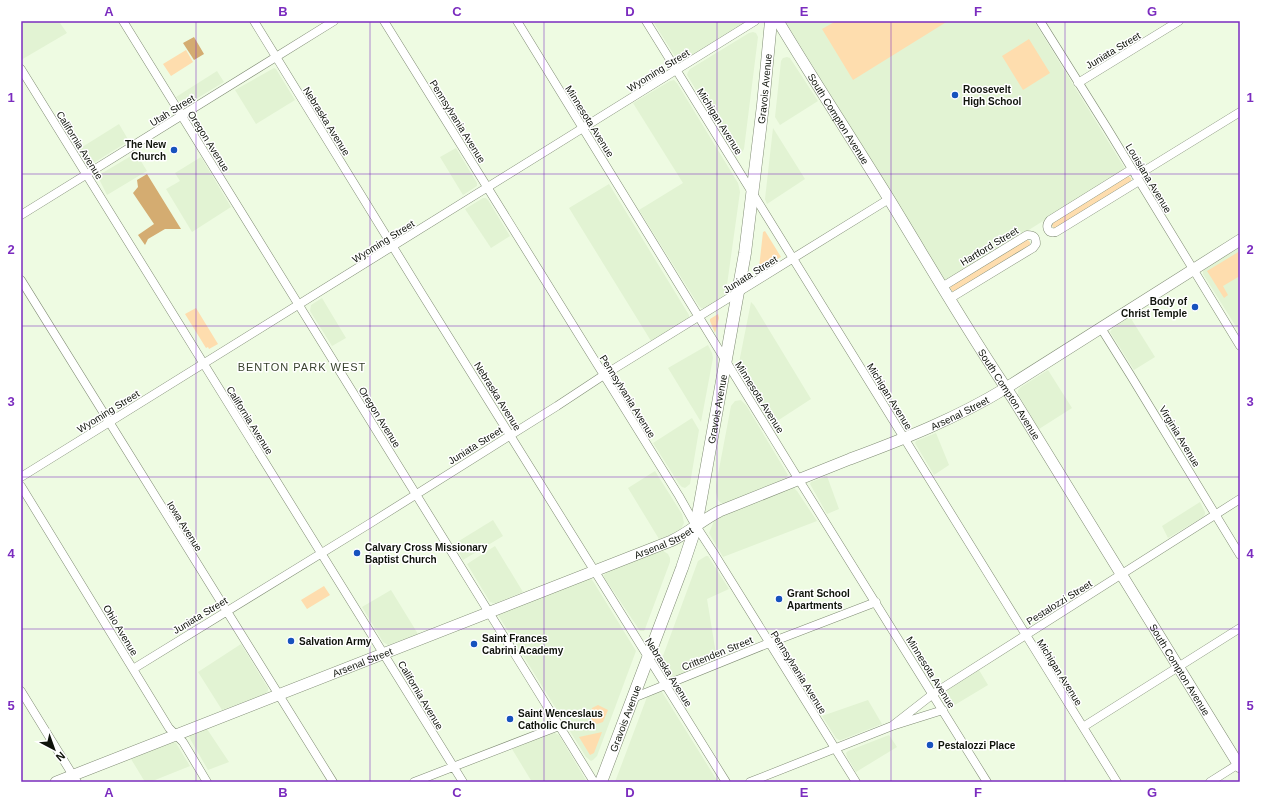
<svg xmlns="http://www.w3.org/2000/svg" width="1261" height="803" font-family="Helvetica,sans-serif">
	<rect width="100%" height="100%" fill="#eefbe2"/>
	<path fill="#e2f3d3" d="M21,21h42l-3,2 7,10 -46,27z
		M657,21h91l-66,40 -6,-3 -22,-35z
		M785,21h249l90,146v2l-3,3 -172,108h-3l-2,-1z
		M753,32l3,1 2,4 -14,112 -2,3 -4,1 -6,-4 -45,-74 1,-3 2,-3 59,-36z
		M787,57l3,1 28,43 -38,24 -5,-8 6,-56 2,-3z
		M274,68l2,1 19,31 -39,24 -21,-34z
		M217,71l7,11 -38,23h-3l-2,-2 -5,-6z
		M674,80l3,3 61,100 1,4 1,5 -14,100 -2,3 -4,3 -16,10h-3l-2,-2 -60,-96 44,-27 -50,-80 37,-22z
		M119,124l10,17 -37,23h-3l-10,-15z
		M773,128l32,51 -38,25 -2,-5z
		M456,148l21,35v3l-14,9 -23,-38z
		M136,153l11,18 -40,24 -9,-18 1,-2z
		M201,157l30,50 -39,25 -26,-43 14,-8 -5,-8z
		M609,184l80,131v2l-3,3 -35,21 -82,-133z
		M483,198h3l2,2 22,36 -19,12 -26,-39z
		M1240,247v86l-37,-59v-3l2,-3z
		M322,298l24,40 -14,8 -22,-35 1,-6z
		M751,302l3,3 57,94 -40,26 -33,-57z
		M1130,317l25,40 -21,13 -24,-38 3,-4z
		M708,345l4,8 1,5 -12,64 -33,-54z
		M1048,370l24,38 -33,21 -21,-35v-4l3,-3z
		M741,400l5,5 42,70 -2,3 -61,25h-4l-3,-3 -2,-8v-7l15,-79 4,-5z
		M692,418l7,12 -9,54 -5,4 -3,-1 -3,-3 -26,-41z
		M936,433l13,32 -15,10 -19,-32 1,-2z
		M655,471l27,43 2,9 -2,4 -3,4 -20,8 -31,-51z
		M827,476l12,33 -12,5 -17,-30 1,-2z
		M791,488h3l3,3 20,30 -94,36 -14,-24 5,-12 3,-3z
		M1200,502l5,10v2l-2,3 -35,21 -6,-12z
		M493,520l10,16 -40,24 -9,-16z
		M495,546l28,46 -27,11h-3l-3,-1 -23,-38z
		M662,550l6,4 2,4v4l-25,67 -1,2h-4l-36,-54v-2l3,-3z
		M706,556h2l2,3 19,30 -22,10 10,61 -47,19 -2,-1 -8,-14 38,-103z
		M589,579h2l2,2 43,70 -39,105 -4,4 -2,1 -5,-4 -88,-142 2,-2z
		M391,590l27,44 -30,11 -5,-3 -21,-35z
		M241,644l27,44v3l-3,3 -43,16 -24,-38z
		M979,670l9,15 -40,24 -5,-9v-7z
		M661,691l1,1 56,90h-103l32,-85z
		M868,700l14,24 -41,16h-2l-3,-2 -14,-22z
		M207,729l22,33 -21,8 -19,-33 2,-2z
		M553,732l6,3 28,47h-55l-20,-33z
		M889,735l8,12 -41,25 -9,-15 -1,-4 2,-2z
		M173,742l3,1 14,23 -40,16h-5l-14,-23z"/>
	<path fill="#feddae" d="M836,21h112l-95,59 -31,-51z
		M1029,39l21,34 -27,17 -21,-34z
		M186,50l7,12 -22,14 -8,-12z
		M1128,176l3,2v4l-76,47 -3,-3 1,-4z
		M765,231l16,26 -22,12v-1l4,-36z
		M1027,239l3,3v4l-77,46 -3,-4 2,-3z
		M1240,251v25l-17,10 5,9 -4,3 -17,-27z
		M196,308l22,36 -9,5 -1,-2 -2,1 -21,-34z
		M718,314l1,4 -4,15 -5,-12v-2z
		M324,586l6,9 -23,14 -6,-9z
		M598,705l10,5 -5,12 -6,2 -4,-2 -3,-5 2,-9z
		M602,732l-8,21 -4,2 -11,-18z"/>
	<path fill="#d4ac71" d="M194,37l10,17 -10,6 -11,-17z
		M147,174l34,55h-16l-17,10 -3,6 -7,-10 16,-11 -21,-31 5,-6 -1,-7z"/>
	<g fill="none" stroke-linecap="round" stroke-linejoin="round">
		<defs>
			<path id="street" d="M123,21l471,761
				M254,21l168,273 304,488
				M384,21l295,475 17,30 19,29 141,227
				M517,21l282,459 188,302
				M646,21l471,761
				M1040,21l67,107 133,218
				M21,69l442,713
				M1078,83l101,-62
				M1132,169l-82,51c-5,6 -3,14 6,12l83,-51
				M1136,176l104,-64
				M21,215l313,-194
				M21,280l312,502
				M942,287l85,-52c7,0 9,2 9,9l-3,4 -84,51
				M1101,328l30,48 109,179
				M21,477l734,-456
				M21,486l148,242 14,14 24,40
				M133,669l236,-145 188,-118 47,-31 285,-176
				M21,691l56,91
				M633,698l136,-55 107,-41
				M892,726l41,-32 307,-195
				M1083,727l157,-99
				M414,782l145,-56
				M750,782l142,-56 51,-16
				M1210,782l30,-19"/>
			<g id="secondary">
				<path id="s1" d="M778,21c36,60 74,118 111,178 41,67 80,135 125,201l226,367"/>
				<path id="s2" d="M56,782l615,-241c18,-8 32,-22 49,-30 43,-17 87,-35 130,-52 54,-20 107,-41 156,-71l234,-148"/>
			</g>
			<g id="primary">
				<path id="s3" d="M601,782l81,-214 14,-42 49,-273 18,-148 8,-84"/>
			</g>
		</defs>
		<use href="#street" stroke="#808c75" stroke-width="9"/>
		<use href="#secondary" stroke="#808c75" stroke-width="12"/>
		<use href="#primary" stroke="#808c75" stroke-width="13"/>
		<use href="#street" stroke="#fff" stroke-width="8"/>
		<use href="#secondary" stroke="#fff" stroke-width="11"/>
		<use href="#primary" stroke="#fff" stroke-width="12"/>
	</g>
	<path fill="none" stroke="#7b2cbf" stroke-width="1" stroke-opacity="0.55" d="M196,21v761M370,21v761M544,21v761M717,21v761M891,21v761M1065,21v761M21,174h1219M21,326h1219M21,477h1219M21,629h1219"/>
	<g fill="#1752be" stroke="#fff" stroke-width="1.5">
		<circle cx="955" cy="95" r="4"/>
		<circle cx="174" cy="150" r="4"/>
		<circle cx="1195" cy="307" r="4"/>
		<circle cx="357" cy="553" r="4"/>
		<circle cx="779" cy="599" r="4"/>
		<circle cx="291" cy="641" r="4"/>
		<circle cx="474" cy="644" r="4"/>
		<circle cx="510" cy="719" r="4"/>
		<circle cx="930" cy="745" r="4"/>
	</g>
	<g text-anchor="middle" stroke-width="3" stroke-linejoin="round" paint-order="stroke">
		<g font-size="10" fill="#0f130b" stroke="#fff">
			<text transform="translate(1113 50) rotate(-31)" y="4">Juniata Street</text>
			<text transform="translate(658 70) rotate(-32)" y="4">Wyoming Street</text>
			<text dy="4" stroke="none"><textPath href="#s3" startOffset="716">Gravois Avenue</textPath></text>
			<text transform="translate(172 110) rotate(-32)" y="4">Utah Street</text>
			<text dy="4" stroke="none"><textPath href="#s1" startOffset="115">South Compton Avenue</textPath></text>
			<text transform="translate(327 121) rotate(58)" y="4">Nebraska Avenue</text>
			<text transform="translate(458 121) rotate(58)" y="4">Pennsylvania Avenue</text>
			<text transform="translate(590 121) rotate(58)" y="4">Minnesota Avenue</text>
			<text transform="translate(720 121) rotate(58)" y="4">Michigan Avenue</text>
			<text transform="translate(209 141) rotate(58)" y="4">Oregon Avenue</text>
			<text transform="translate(80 145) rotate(58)" y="4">California Avenue</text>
			<text transform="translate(1149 178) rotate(59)" y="4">Louisiana Avenue</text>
			<text transform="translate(383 241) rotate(-32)" y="4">Wyoming Street</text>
			<text transform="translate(989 246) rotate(-31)" y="4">Hartford Street</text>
			<text transform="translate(750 274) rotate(-32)" y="4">Juniata Street</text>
			<text dy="4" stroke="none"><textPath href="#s1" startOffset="439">South Compton Avenue</textPath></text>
			<text transform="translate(498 396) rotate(58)" y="4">Nebraska Avenue</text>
			<text transform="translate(628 396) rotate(58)" y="4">Pennsylvania Avenue</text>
			<text transform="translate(890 396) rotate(58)" y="4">Michigan Avenue</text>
			<text transform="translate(760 397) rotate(58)" y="4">Minnesota Avenue</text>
			<text dy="4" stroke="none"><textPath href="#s3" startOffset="392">Gravois Avenue</textPath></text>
			<text transform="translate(108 411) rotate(-32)" y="4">Wyoming Street</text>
			<text dy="4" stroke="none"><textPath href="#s2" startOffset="977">Arsenal Street</textPath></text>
			<text transform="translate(380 417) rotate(58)" y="4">Oregon Avenue</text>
			<text transform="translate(250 420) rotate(58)" y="4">California Avenue</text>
			<text transform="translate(1180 436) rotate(59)" y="4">Virginia Avenue</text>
			<text transform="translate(475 445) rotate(-32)" y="4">Juniata Street</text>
			<text transform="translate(185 526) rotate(58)" y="4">Iowa Avenue</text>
			<text dy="4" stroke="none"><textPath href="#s2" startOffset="653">Arsenal Street</textPath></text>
			<text transform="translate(1059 602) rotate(-32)" y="4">Pestalozzi Street</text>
			<text transform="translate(200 615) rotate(-31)" y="4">Juniata Street</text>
			<text transform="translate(121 630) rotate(59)" y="4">Ohio Avenue</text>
			<text transform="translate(717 653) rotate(-22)" y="4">Crittenden Street</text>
			<text dy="4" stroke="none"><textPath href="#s2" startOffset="329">Arsenal Street</textPath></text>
			<text dy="4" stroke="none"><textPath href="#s1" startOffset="763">South Compton Avenue</textPath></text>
			<text transform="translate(669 672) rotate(58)" y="4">Nebraska Avenue</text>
			<text transform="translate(799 672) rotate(58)" y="4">Pennsylvania Avenue</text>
			<text transform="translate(931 672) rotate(58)" y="4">Minnesota Avenue</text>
			<text transform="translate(1060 672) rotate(58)" y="4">Michigan Avenue</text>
			<text transform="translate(421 695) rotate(59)" y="4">California Avenue</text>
			<text dy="4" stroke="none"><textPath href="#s3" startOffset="68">Gravois Avenue</textPath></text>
		</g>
		<g font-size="10" font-weight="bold" fill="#0f130b" stroke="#fff" text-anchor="start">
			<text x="963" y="93">Roosevelt<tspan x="963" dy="12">High School</tspan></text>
			<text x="166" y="148" text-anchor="end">The New<tspan x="166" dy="12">Church</tspan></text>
			<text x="1187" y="305" text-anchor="end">Body of<tspan x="1187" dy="12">Christ Temple</tspan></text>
			<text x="365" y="551">Calvary Cross Missionary<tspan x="365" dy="12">Baptist Church</tspan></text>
			<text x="787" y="597">Grant School<tspan x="787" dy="12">Apartments</tspan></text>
			<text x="482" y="642">Saint Frances<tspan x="482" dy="12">Cabrini Academy</tspan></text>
			<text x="299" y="645">Salvation Army</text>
			<text x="518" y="717">Saint Wenceslaus<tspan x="518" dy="12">Catholic Church</tspan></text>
			<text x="938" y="749">Pestalozzi Place</text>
		</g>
		<g font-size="11" letter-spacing="1" fill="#37412d" stroke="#fff">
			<text x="302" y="371">BENTON PARK WEST</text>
		</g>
	</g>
	<rect width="1261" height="803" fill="none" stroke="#ffffff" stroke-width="44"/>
	<g transform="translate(54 749) rotate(139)" stroke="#ffffff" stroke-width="3" paint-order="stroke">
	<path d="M0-3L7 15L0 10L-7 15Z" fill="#0f130b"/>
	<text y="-6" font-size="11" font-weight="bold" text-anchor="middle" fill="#0f130b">N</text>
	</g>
	<rect x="22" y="22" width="1217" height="759" fill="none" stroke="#7b2cbf" stroke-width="1.5"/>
	<g font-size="13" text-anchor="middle" font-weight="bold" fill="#7b2cbf">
		<text x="109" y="16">A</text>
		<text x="283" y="16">B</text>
		<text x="457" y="16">C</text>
		<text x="630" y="16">D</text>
		<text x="804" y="16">E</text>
		<text x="978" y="16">F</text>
		<text x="1152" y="16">G</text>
		<text x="11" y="102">1</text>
		<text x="1250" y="102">1</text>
		<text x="11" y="254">2</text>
		<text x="1250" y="254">2</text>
		<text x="11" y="406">3</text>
		<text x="1250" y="406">3</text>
		<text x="11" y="558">4</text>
		<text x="1250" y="558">4</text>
		<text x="11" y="710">5</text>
		<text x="1250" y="710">5</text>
		<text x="109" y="797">A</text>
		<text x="283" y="797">B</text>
		<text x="457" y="797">C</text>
		<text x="630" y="797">D</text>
		<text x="804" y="797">E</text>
		<text x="978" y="797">F</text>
		<text x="1152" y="797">G</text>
	</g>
</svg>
